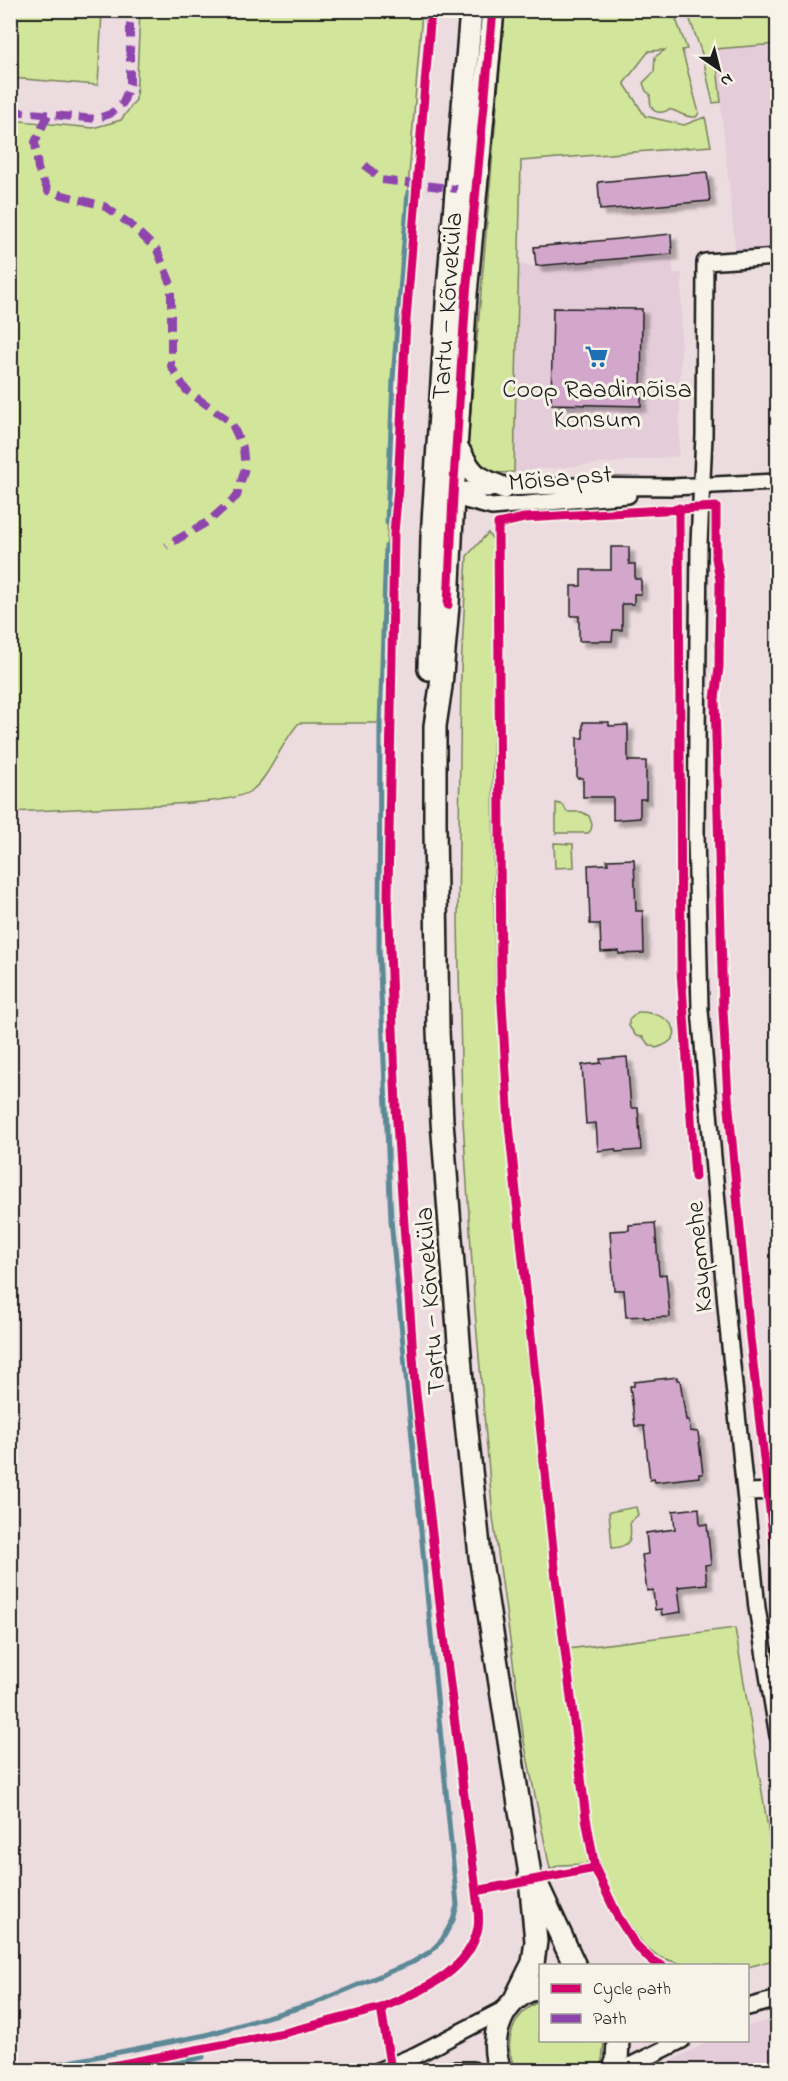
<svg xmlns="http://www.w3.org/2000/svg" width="788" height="2081" font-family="'Indie Flower',sans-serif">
	<defs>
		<filter id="shadow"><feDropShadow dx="5.5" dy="5.5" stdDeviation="1.5" flood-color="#0004"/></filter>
	</defs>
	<rect width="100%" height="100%" fill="#ecdcdf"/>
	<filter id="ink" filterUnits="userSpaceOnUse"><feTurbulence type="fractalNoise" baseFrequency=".0167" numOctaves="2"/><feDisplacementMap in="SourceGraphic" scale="12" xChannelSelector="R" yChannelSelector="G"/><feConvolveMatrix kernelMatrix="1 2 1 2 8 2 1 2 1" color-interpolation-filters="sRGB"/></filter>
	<g filter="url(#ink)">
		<path fill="#e4ccd9" d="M777,44v207l-41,4 -21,-207z
			M672,254l1,19h9l-3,183 -165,16 4,-207 18,1z
			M777,2018v52h-119l19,-12 33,-17 38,-1v-14z"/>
		<path fill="#d2e69b" stroke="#77815c" stroke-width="1.5" d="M10,11h92l-4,74 -87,-7z
			M140,11h282l-29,367 -13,345h-81c-17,18 -30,55 -47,67 -18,14 -88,14 -113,16 -43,2 -86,4 -128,6v-692l82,8 28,-8 15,-20z
			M505,11h168l14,38 -5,1 17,63 -3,4c-10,1 -15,-4 -24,-7 -5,-1 -6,2 -10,2 -12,2 -12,-10 -12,-18l-4,-3 -3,-8 11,-11 1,-15 10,-7 -16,1 -25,32 21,33 39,9 21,-8 6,29 -190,15 -7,311c-27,3 -38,-1 -46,-28z
			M687,11h90v33l-62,5 6,53 -8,1 -11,-49z
			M488,533l5,7 3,12 -3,225 2,207 17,221 34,323 17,142 25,185v6l-3,3 -25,1 -10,4 -26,-128 -31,-224 -18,-206 -13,-206 -4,-183 3,-252 6,-114z
			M556,803l7,2 4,7h15l7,4 3,8 -1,6 -3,3h-32z
			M554,843l19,1 1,23 -19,1z
			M638,1012c30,-1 55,25 18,36l-8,-4 -5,-7 -7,-1 -7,-10v-6z
			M636,1507l2,8 -8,7c2,17 1,25 -18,26l-3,-36z
			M735,1628l42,255v76l-29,8v-1l-63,-1 -26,-8 -16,-13 -22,-32 -18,-38 -9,-32 -26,-193z
			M540,2001v39l64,1 -2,20 -6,9h-79c-17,-25 -3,-58 23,-69z"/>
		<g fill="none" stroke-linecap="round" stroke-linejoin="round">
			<path stroke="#5d8997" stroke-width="5" d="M387,523l6,-145 15,-186
				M29,2070l177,-35 109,-32 98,-41 17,-10 12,-12 11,-20 4,-15 -66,-685 -12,-271 1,-226 6,-177
				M143,2070l60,-13"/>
		</g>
		<path fill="#d2a7cb" stroke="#1c1c1c" stroke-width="1.5" filter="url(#shadow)" d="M707,172l3,29 -110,9 -2,-28z
			M671,234l1,20 -136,12 -2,-19z
			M553,308l89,1 -1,97 -90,-2z
			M611,547h18v17h6v15h6v15h-7v10h-12v26h-9l-1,11h-33v-25h-8v-30h10v-16h30z
			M583,722h26v4l19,-1v36h18v38h-6v19l-27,2v-23h-30v-19h-6v-40h6z
			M634,859l2,52h7l1,42 -25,1v-3l-18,1 -1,-28h-10l-2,-59 20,-1 -1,-4z
			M627,1057l4,51h7l3,42 -25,2 -1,-3 -17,2 -2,-28 -10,1 -4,-59 19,-2 -1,-4z
			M655,1223l4,52 7,-1 4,43 -26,1v-2l-18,1 -2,-27h-10l-4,-59 19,-1v-5z
			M677,1377v3h3l6,40h3l1,11 8,1 5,42h-4v3l-44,5 -1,-3 -4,1 -6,-54h-9l-5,-40h4v-4z
			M699,1508l1,17 7,-1 4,40 -6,1 2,19 -29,3 3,25 -19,3 -1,-6 -6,1 -2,-20 -6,1 -5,-36 6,-1 -2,-21 29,-4 -2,-18z"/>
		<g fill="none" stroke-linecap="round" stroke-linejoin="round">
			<defs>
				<path id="street" d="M778,257l-73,5 -1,174 -5,108 -3,290 4,176 28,317 29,281 21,128
					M450,496l42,11 136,-12
					M453,496l14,-6 36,-2 59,-2 110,1 106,-5
					M745,1492l33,-1
					M748,2007l30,-8
					M380,2070l36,-15 91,-47
					M452,2070h21
					M622,2070l60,-30"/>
				<path id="secondary" d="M493,10l-27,284 -13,202 -5,109 -7,81 -6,40v100l3,204 4,91 21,273 17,162 49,312 7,73 -3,22 -18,36
					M457,447c15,28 17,30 46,41
					M429,669l3,-131 16,-249 23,-279
					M536,1882l39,84
					M500,2070c-13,-34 3,-74 40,-83
					M613,2070l4,-9 1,-21"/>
			</defs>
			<use href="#street" stroke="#1c1c1c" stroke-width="20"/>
			<use href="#secondary" stroke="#1c1c1c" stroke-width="26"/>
			<use href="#street" stroke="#f7f3e8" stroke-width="15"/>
			<use href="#secondary" stroke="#f7f3e8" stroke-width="21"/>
			<path stroke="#8e44ad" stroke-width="8" stroke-dasharray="15 8" stroke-linecap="butt" d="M10,111l86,8 14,-5 13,-11 7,-20v-73
				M48,115l-13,27 3,27 10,22 56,15 26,18 27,26 14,34v82l15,24 45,32 12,26 2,20 -8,28 -28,25 -43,25
				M365,165l16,15 76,9"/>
			<defs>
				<path id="cycleway" d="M679,508l2,463 14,206
					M448,605l5,-109 13,-202 27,-284
					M476,1891l119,-23
					M662,1966l-11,-6 -15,-15 -18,-28 -23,-49 -9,-50 -30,-240 -47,-453 -8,-139 -3,-462 26,-6 192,-11v51l4,22 -1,87 -4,32 8,311 5,88 22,240 28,241
					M91,2070l193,-37 97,-25
					M391,2070l-10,-62c38,-17 87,-34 97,-80 2,-11 -1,-26 -2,-37l-34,-270 -27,-236 -19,-277 -8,-213 6,-362 4,-45 8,-168 25,-310"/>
			</defs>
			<use href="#cycleway" stroke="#f7f3e8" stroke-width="13"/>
			<use href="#cycleway" stroke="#d6006c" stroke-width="9"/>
		</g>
	</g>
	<defs>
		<symbol id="supermarket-bare" viewBox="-9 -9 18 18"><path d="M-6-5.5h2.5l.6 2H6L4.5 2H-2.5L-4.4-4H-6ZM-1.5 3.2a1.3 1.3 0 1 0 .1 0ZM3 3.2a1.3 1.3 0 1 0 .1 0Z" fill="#1f6fb2" stroke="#f7f3e8" stroke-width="2.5" paint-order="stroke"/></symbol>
	</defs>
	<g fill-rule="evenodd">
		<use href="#supermarket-bare" x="580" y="340" width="33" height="33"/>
	</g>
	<g text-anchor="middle" stroke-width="6" stroke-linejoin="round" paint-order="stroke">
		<g font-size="26" fill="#1c1c1c" stroke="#f7f3e8">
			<text transform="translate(446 306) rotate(-86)" y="9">Tartu — Kõrveküla</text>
			<text transform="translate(560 477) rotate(-5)" y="9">Mõisa pst</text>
			<text transform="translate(698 1257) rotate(-95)" y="9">Kaupmehe</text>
			<text transform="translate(429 1301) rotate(-94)" y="9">Tartu — Kõrveküla</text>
		</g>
		<g font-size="26" fill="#1c1c1c" stroke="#f7f3e8">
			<text x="597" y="397">Coop Raadimõisa<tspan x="597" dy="30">Konsum</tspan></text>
		</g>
	</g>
	<rect width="788" height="2081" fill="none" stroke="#f7f3e8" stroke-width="36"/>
	<rect x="18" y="18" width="752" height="2045" fill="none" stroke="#1c1c1c" stroke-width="2" filter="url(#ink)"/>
	<rect x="539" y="1964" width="210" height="78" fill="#f7f3e8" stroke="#9f9d96" stroke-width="1.5"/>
	<rect x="551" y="1984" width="30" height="9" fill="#d6006c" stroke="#9f9d96" stroke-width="1.5"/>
	<text x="593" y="1994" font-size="18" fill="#1c1c1c">Cycle path</text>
	<rect x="551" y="2014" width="30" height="9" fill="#8e44ad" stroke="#9f9d96" stroke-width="1.5"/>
	<text x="593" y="2024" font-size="18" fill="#1c1c1c">Path</text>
	<g transform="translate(719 69) rotate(145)" stroke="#f7f3e8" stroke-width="4.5" paint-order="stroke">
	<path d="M0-4.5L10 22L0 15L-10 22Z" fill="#1c1c1c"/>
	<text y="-9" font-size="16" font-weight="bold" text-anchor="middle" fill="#1c1c1c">N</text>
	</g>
</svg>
